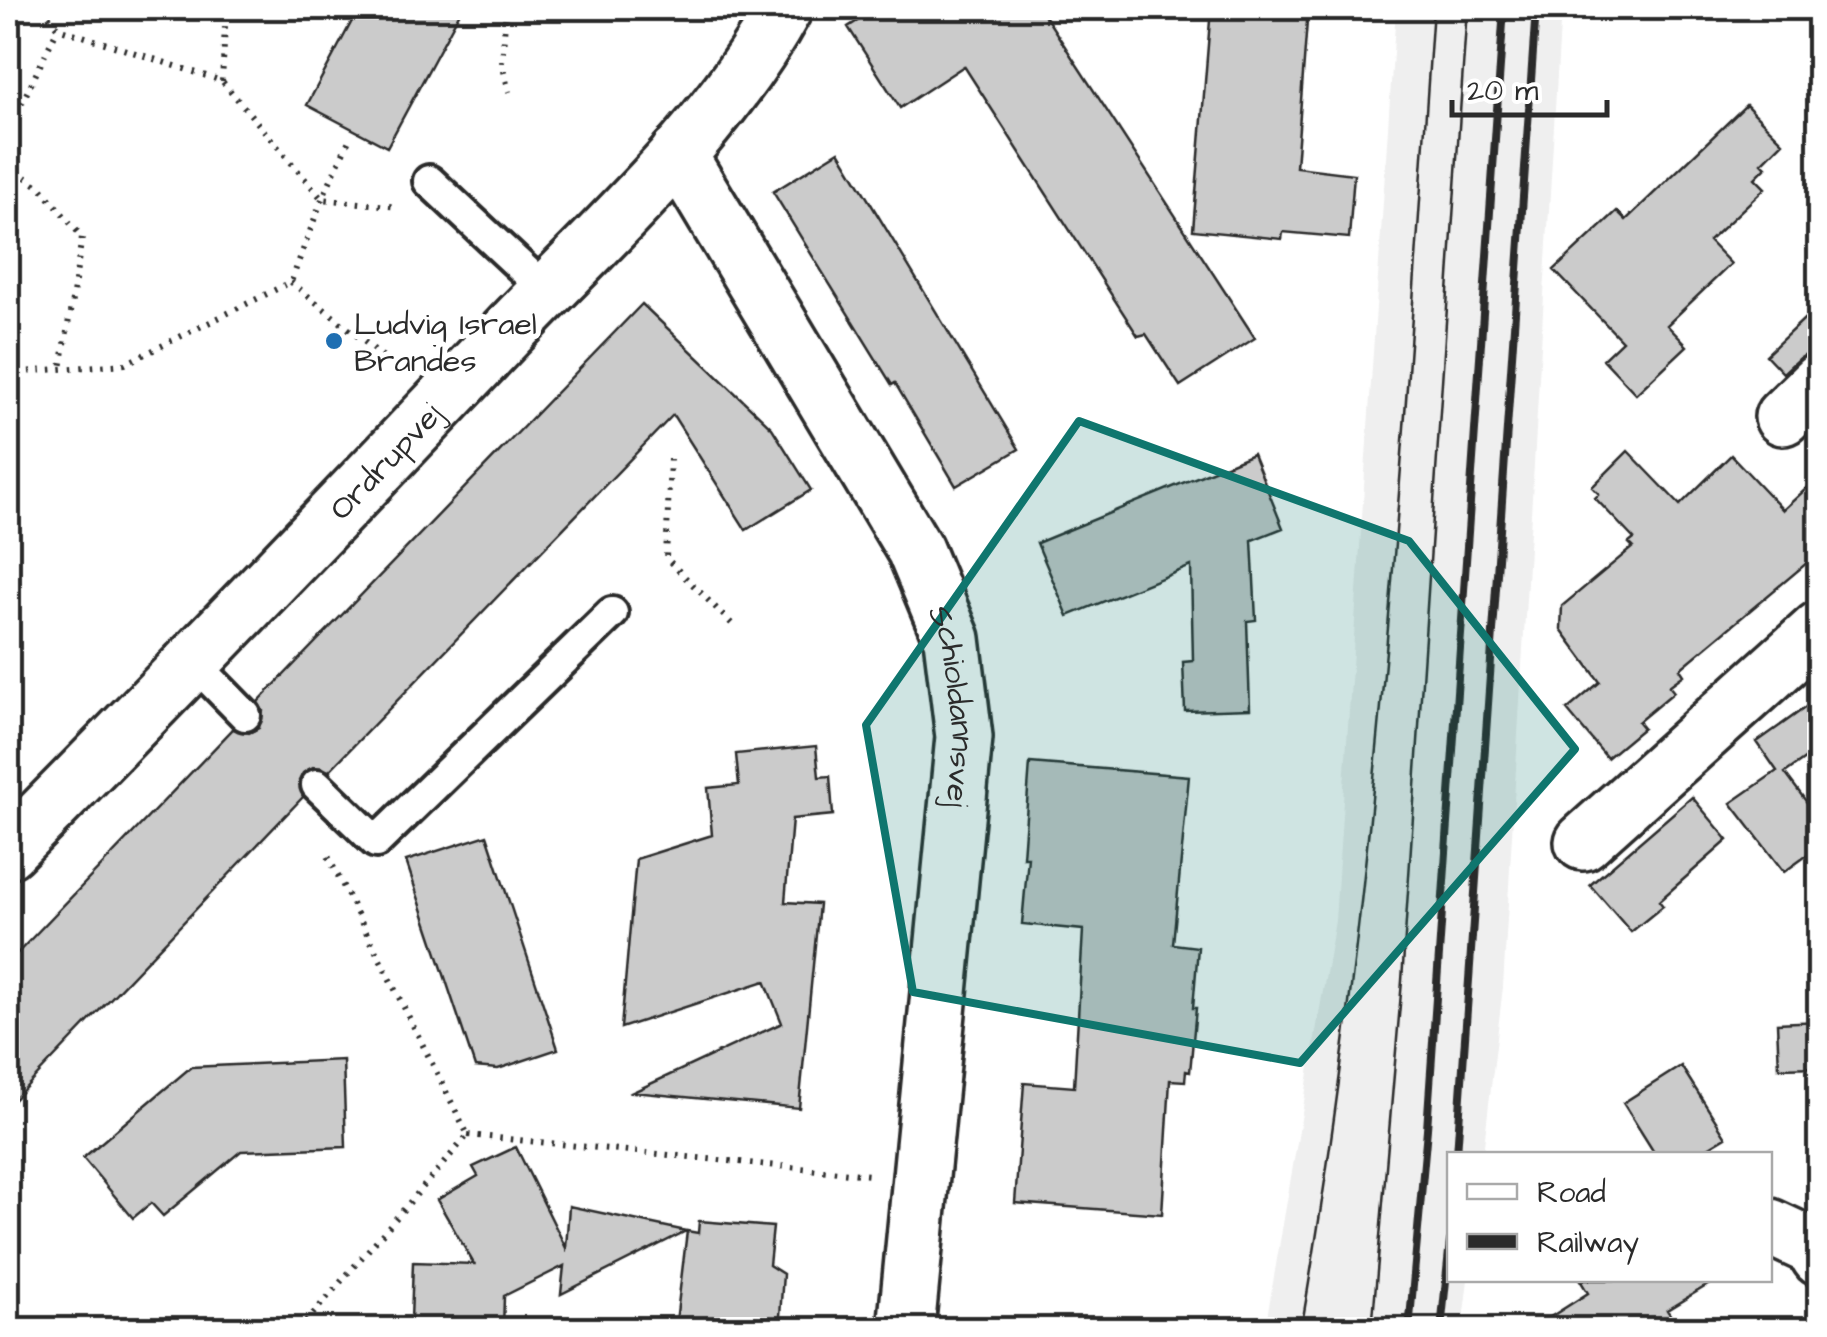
<svg xmlns="http://www.w3.org/2000/svg" width="1827" height="1337" font-family="'Architects Daughter',sans-serif">
	<rect width="100%" height="100%" fill="#fff"/>
	<filter id="ink" filterUnits="userSpaceOnUse"><feTurbulence type="fractalNoise" baseFrequency=".01" numOctaves="2"/><feDisplacementMap in="SourceGraphic" scale="20" xChannelSelector="R" yChannelSelector="G"/><feConvolveMatrix kernelMatrix="1 2 1 2 8 2 1 2 1" color-interpolation-filters="sRGB"/></filter>
	<g filter="url(#ink)">
		<path fill="#efefef" d="M1396,8h165l-58,979 -20,167h-33v126h18l-6,49h-197l70,-408z"/>
		<path fill="#cbcbcb" stroke="#2b2b2b" stroke-width="2.5" d="M359,8h103l-75,139 -80,-42z
			M878,8h162l215,330 -75,48 -34,-52 -8,2 -174,-270 -64,42 -52,-81z
			M1211,8h97l-12,159 58,7 -5,64 -66,-6 -1,7 -89,-9z
			M1746,105l37,37 -21,21 4,4 -11,11 10,10 -56,53 22,23 -64,61 20,21 -51,48 -33,-35 19,-18 -68,-71 63,-59 9,9z
			M839,151l180,298 -63,37 -61,-103 -3,2 -119,-193z
			M642,304l130,124 39,62 -65,40 -73,-115 -344,356 -16,-4 -10,6 -4,8 4,16 -295,309v-143l225,-234 16,4 10,-5 4,-17 -5,-9z
			M1820,304v47l-21,7 -16,15 -17,-18z
			M1628,451l52,54 51,-50 52,55 37,-34v76l-140,117 4,6 -15,11 5,6 -36,30 5,6 -36,30 -40,-48 33,-28 -39,-53 1,-23 71,-59 -4,-4 5,-4 -39,-41 4,-4 -7,-7z
			M1253,454l30,74 -31,12 4,80 -9,1 3,88 -65,2 -2,-49 10,-1 -2,-95 -123,50 -31,-73z
			M1820,697v51l-35,25 35,47v26l-36,26 -53,-69 46,-32 -20,-29z
			M816,746l3,31 11,-1 3,39 -41,4 -7,83 34,2 -20,204 -166,-16 149,-69 -17,-42 -144,47 15,-169 76,-24 -4,-47 31,-3 -3,-31z
			M1030,763l159,13 -16,168 25,3 -5,61h3l-6,64 -4,-1 -1,10 -15,-1 -8,134 -147,-11 9,-120 50,4 9,-157 -61,-6 6,-67h-5z
			M1692,797l36,43 -69,61 4,5 -32,26 -41,-47z
			M487,835l71,214 -60,20 -23,-2 -69,-206z
			M1820,1021v46l-41,1 -2,-45z
			M343,1060l3,87 -105,4 -78,65 -12,-13 -18,15 -50,-60 108,-91z
			M1681,1066l45,71 -28,17h-43l-32,-51z
			M516,1147l50,101 3,-42 117,25 -125,63 3,-28 -60,30 -1,34h-63l1,-8 -30,-1 2,-59 61,2 -37,-64 41,-24 -5,-9z
			M699,1221l74,6 -4,38 14,9 -4,56h-104l12,-99 11,2z
			M1580,1280h136l-49,30 13,20h-150l58,-37z"/>
		<g fill="none" stroke-linecap="round" stroke-linejoin="round">
			<defs>
				<path id="lane" d="M429,181l118,110
					M193,662l52,53
					M317,785l59,57 236,-229"/>
				<g id="street">
					<path id="s1" d="M678,154l237,396 37,89 12,98 -58,593"/>
					<path d="M1783,417l37,-36"/>
					<path d="M1583,842l237,-213"/>
					<path d="M1770,1227l43,20 7,11"/>
				</g>
				<g id="secondary">
					<path id="s2" d="M8,850c168,-169 333,-342 498,-516 97,-102 210,-201 278,-326"/>
				</g>
			</defs>
			<use href="#lane" stroke="#2b2b2b" stroke-width="38"/>
			<use href="#street" stroke="#2b2b2b" stroke-width="62"/>
			<use href="#secondary" stroke="#2b2b2b" stroke-width="62"/>
			<path stroke="#2b2b2b" stroke-width="6" stroke-dasharray="2.5 8" stroke-linecap="butt" d="M42,8l16,20 164,53 100,118 77,8
				M506,8l-4,55 7,29
				M222,81l4,-73
				M8,132l50,-104
				M8,165l33,23 41,49 -21,132
				M291,282l107,87
				M8,373l117,-9 166,-82 31,-83 28,-61
				M670,459l-4,99 66,66
				M468,1135l401,40
				M299,1330l169,-195 -140,-279"/>
			<use href="#lane" stroke="#fff" stroke-width="30"/>
			<use href="#street" stroke="#fff" stroke-width="55"/>
			<use href="#secondary" stroke="#fff" stroke-width="55"/>
			<path stroke="#2b2b2b" stroke-width="2.5" d="M1301,1330c76,-438 102,-880 132,-1322
				M1372,1330l30,-349 65,-973"/>
			<path stroke="#2b2b2b" stroke-width="8" d="M1457,1154l79,-1146
				M1409,1330l18,-201 77,-1121
				M1441,1330l9,-89"/>
		</g>
	</g>
	<path fill="#0f766e" fill-opacity="0.2" stroke="#0f766e" stroke-width="8" stroke-linejoin="round" d="M1079,421l330,120 166,208 -275,314 -387,-71 -47,-267z"/>
	<circle fill="#1f6fb2" stroke="#fff" stroke-width="4" cx="334" cy="341" r="10"/>
	<g text-anchor="middle" stroke-width="10" stroke-linejoin="round" paint-order="stroke">
		<g font-size="32" fill="#2b2b2b" stroke="#fff" text-anchor="start">
			<text x="354" y="334">Ludvig Israel<tspan x="354" dy="37">Brandes</tspan></text>
		</g>
		<g font-size="32" fill="#2b2b2b" stroke="#fff">
			<text dy="11" stroke="none"><textPath href="#s2" startOffset="542">Ordrupvej</textPath></text>
			<text dy="11" stroke="none"><textPath href="#s1" startOffset="625">Schioldannsvej</textPath></text>
		</g>
	</g>
	<rect width="1827" height="1337" fill="none" stroke="#fff" stroke-width="40"/>
	<rect x="20" y="20" width="1787" height="1297" fill="none" stroke="#2b2b2b" stroke-width="4" filter="url(#ink)"/>
	<rect x="1447" y="1152" width="325" height="130" fill="#ffffff" stroke="#aaaaaa" stroke-width="2.5"/>
	<rect x="1467" y="1184" width="50" height="15" fill="#ffffff" stroke="#aaaaaa" stroke-width="2.5"/>
	<text x="1537" y="1202" font-size="30" fill="#2b2b2b">Road</text>
	<rect x="1467" y="1234" width="50" height="15" fill="#2b2b2b" stroke="#aaaaaa" stroke-width="2.5"/>
	<text x="1537" y="1252" font-size="30" fill="#2b2b2b">Railway</text>
	<path d="M1452 100v15h155v-15" fill="none" stroke="#2b2b2b" stroke-width="5"/>
	<text x="1467" y="100" font-size="30" fill="#2b2b2b" stroke="#ffffff" stroke-width="8" paint-order="stroke">20 m</text>
</svg>
